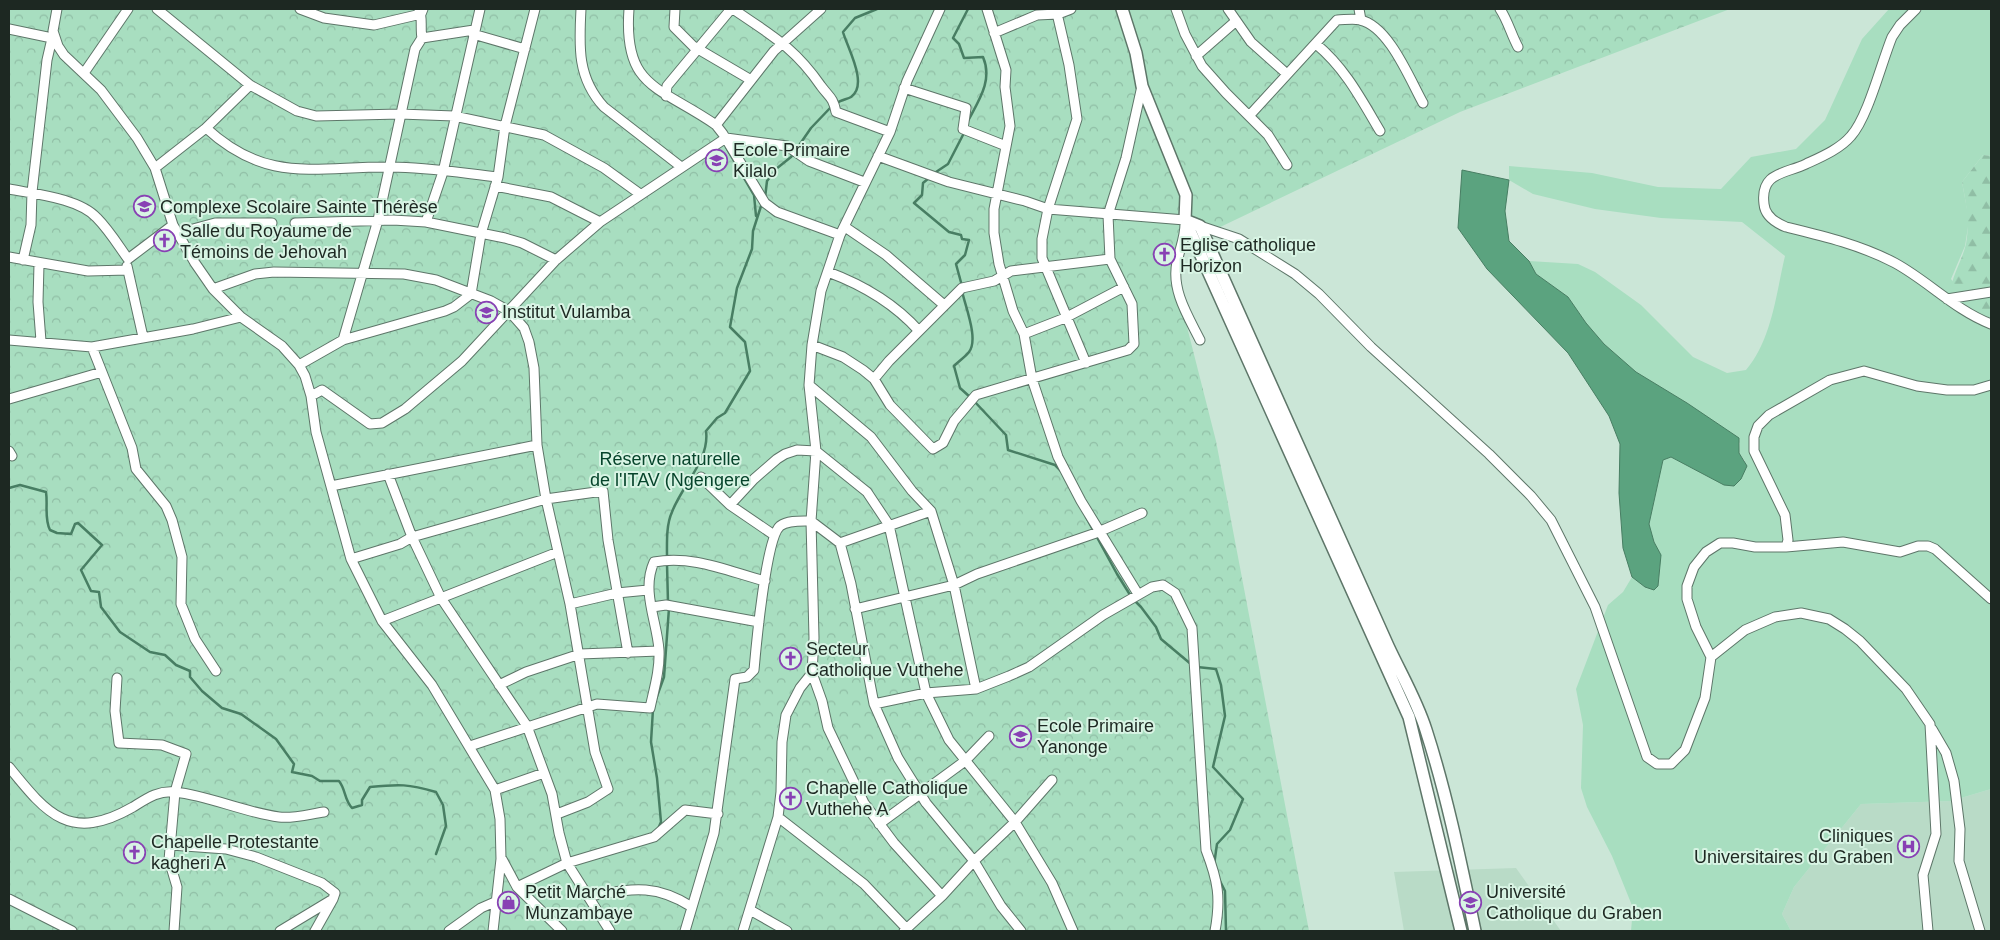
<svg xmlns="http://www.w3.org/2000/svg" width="2000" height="940" font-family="Arial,sans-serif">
	<defs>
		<pattern id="forest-firs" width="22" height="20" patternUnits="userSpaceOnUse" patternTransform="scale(1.25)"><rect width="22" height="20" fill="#a8dec0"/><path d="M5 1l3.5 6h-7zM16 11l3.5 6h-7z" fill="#90bea5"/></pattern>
		<pattern id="park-crowns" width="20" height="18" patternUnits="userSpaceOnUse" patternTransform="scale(1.25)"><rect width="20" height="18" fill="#a8dec0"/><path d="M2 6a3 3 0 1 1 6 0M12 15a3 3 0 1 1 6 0" fill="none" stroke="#90bea5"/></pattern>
	</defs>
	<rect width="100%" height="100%" fill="#cbe6d7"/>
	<path fill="#b9dbc7" d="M1991,789v142h-200l-9,-17 12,-27 67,-83 90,-3z
		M1516,868l45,63h-157l-10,-59z"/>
	<path fill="#a8dec0" d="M1889,9h102v147l-8,-1 -21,27 7,38 -4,26 -14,33 26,34 14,5v471l-40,12 -90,3 -67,83 -12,27 9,17h-160l2,-23 -21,-52 -25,-49 -6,-19 2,-63 -7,-36 32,-84 15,-13 9,-15 13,10 13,-1 3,-31 -7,-13 -5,-18 14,-64 8,-3 58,29 16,-25 -6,-8 1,-10 -53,-40 -51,-31 -32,-28 -18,-21 -18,-26 -32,-23 -7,-13 49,3 17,8 46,33 52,52 34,16 19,-3c26,-31 30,-76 39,-114l-43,-34 -81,-4 -66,-9 -62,-15 -24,-14v-14l83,7 66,14 63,2 30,-32 45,-8 29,-29 37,-81z"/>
	<path fill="url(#forest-firs)" d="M1983,155l8,1v162l-14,-5 -27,-20c2,-18 12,-32 16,-49 4,-22 0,-41 -4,-62z"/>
	<path fill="url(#park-crowns)" d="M9,9h1721l-270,103 -292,140 48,189 93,490h-1300z"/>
	<path fill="#5ba37f" stroke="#487e63" d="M1462,170l47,10 -4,31 4,30 20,20 7,13 32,23 18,26 18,21 32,28 51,31 52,35v15l8,13 -6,13 -7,7 -10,-1 -53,-28 -8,3 -14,64 5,18 7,13 -3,31 -4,4 -9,-3 -13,-10 -9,-29 -4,-55 1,-49 -11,-28 -41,-63 -81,-84 -29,-41z"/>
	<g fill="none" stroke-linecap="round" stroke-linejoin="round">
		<path stroke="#487e63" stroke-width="2.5" d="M968,9l-15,29 6,6 5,14 19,-1c10,23 -4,43 -15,64
			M837,103c4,-3 11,-4 14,-6 18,-12 -4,-50 -8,-65l12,-14 22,-9
			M726,147l28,48 2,21
			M933,174l15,-10 17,-33
			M929,178l-6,5 -1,12 -8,8 35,29 12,3 1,4 7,1 -4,15 -9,9 6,22
			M765,198l2,-17 9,-12 15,-12 20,-29 21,-22
			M962,291c3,15 17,48 7,61 -4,5 -10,9 -15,14l6,22 10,9
			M974,401l32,34 2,15 47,15 6,6
			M9,488l11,-3 26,7c2,13 -2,26 4,38l7,3 14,1 4,-10 3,-1 24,22 -21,25 10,21 8,1 2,15 19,25 30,20 15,3 11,10 14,6v6l12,14 20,17 19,6 35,25 18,25 -2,8 20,4 8,5h19c7,9 5,18 13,27l10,-3v-5l8,-13c30,-3 38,-3 66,5l7,13 3,21 -10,28
			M1086,517l31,57 15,24 9,9 15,20 5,12 31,26
			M667,558c0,-15 -1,-33 5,-46 10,-27 38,-52 34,-81l11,-13 8,-5 25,-42 -5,-29 -15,-15 7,-39 15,-39 1,-18 9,-28
			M667,564l1,39
			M1197,667l19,2 5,16 4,31 -12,51 30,32 -13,31 -13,14 -3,21
			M656,699l8,-22 5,-69
			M653,709l-2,33 6,36 4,44 -3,7
			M1219,879l6,12 1,40"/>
		<defs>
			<path id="minor" d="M57,9l-4,22 5,15 6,9 37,35 36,48 18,30 18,57 22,38 18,26 28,28 41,29 17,19 6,11 6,20 5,36 35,127 31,62 50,64 63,105 5,29 1,40 -8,72
				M157,9l93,76 47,26 19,5 84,-2 54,2 90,19 60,33 36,26
				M300,9l24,9 50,7 47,-11 2,-5
				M581,9c-2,37 -4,69 23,98l76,59
				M629,9c-6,80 31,77 87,116l7,9 42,69 12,9 63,23
				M675,9l-1,18 19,19 58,34
				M733,9c38,26 61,38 88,77 8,11 12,11 15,26l54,20
				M987,9l19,61 -1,17 5,39 -16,83v24l5,31 14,47 11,23 8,45 26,78 23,44 57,93
				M1056,9l13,56 8,54 -29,90 -6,30v19l44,105
				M1176,9l9,25 17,32 24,27 42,42 19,30
				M1228,9l23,33 36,32
				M1359,9l2,11
				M1500,9c8,12 11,25 18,38
				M1916,9l-16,16 -8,12c-11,27 -24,80 -41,99 -11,13 -30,21 -45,28 -21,10 -46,8 -42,40 1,12 12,19 22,23 37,9 75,18 109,36 33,18 60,47 96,61
				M9,29l43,9
				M994,33l43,-18 21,-1 13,-5
				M473,34l52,15
				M422,38l52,-8
				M1316,44c29,24 45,55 64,87
				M1196,56l40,-35
				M84,73l44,-64
				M904,88l62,20 -3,21 43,17
				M666,96l1,-10 64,-77
				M1249,116l88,-96c7,0 16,-2 23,0 29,6 50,60 63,83
				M716,125l58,-74 47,-42
				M206,128c62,57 110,38 185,39 35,0 71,6 107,10
				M878,156l71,26 76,19 23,8 137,11c1,15 -5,28 -8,42 -6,28 11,54 23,78
				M155,168l51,-40 44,-43
				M495,186l56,11 49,25
				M9,189c25,5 70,9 88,29 12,12 21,27 31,41l45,-34
				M426,222l17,-50 37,-163
				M295,223l98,-3 33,2 79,16 17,5 34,17
				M1200,226l39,13 56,35 24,20 52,53 118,107 42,42 20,24 44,87 52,150 10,7h14l14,-14 20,-52 6,-41 -15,-30 -9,-28v-13l7,-19 12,-15 14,-9h13l22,4h31l57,-5 57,10 18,-6h10l7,3 56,50
				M845,227l41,28 58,50
				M178,233l37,-10h57
				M9,257l79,14 40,-1
				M23,260l8,-35 1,-33 15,-132 6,-26
				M39,264l-1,38 3,39
				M127,266l16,71
				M828,272c35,13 66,31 91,59
				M213,289l42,-15 19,-2 130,2 32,6 55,21 18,10 15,17 5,14 5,26 3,77 9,54 24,105 25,148 13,37 -20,13 -31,12
				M1947,299l44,-7
				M1024,334l41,-16 59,-31
				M9,340l83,7 101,-18 48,-12
				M343,340l35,-120 37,-171 7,-11c-2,-10 1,-21 -3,-29
				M812,345l31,12 20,13 11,9 16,26 43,44 10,-6 11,-22 22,-26 152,-45 6,-6 -2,-40 -22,-45 -2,-44 18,-57 16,-72
				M92,347l40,101 4,21 30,37 6,14 10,37 -1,47 14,35 21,32
				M299,365l44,-25 102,-29 9,-4 17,-13 10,-60 17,-57 7,-51 30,-117
				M874,379l15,-18 73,-73 32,-7 17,-10 99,-12
				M809,385l62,52 41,54 19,20 23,74 22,104
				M311,396l11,-6 48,34 12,-1 23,-14 57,-48 94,-101 44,-38 126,-84 61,8 22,15 55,21
				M9,399l93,-27
				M9,451l3,5
				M388,474l24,63 29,61 86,128 25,68 7,39 8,30 43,68
				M701,477l29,28 44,30
				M331,486l206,-41
				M730,505l24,-26 23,-20 8,-5 12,-4 19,1 51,41 22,33 37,168 23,47 66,82 37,61 21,48
				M840,543l91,-32
				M1786,547l2,-7 -3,-25 -31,-64v-14l4,-11 11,-11 61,-35 34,-9 53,15 30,4h27l17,-5
				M351,559l49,-15 12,-7 134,-38 57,-8 5,49 20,113
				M570,604l47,-11 31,-3
				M652,607l14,-2 93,17
				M855,609l99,-24 23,-11 119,-41 46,-20
				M382,621l176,-69
				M1711,657l34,-27 30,-13 26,-4 28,6 16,10 15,12 46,48 24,35 6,110 -13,41 5,56
				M812,673l10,28 6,27 36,75 30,40 48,53
				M117,678l-2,33 4,32 43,2 24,9 -11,38 -6,68 8,27 -3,44
				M499,685l27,-13 54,-18 79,-3
				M874,704l52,-11 50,-4 33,-13 20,-9 74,-52 49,-28 11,-2 12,8 17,35 14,222c12,31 15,48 9,81
				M1932,729l14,24 8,28 6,48 -1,32 21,70
				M470,746l127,-42 53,4c4,-19 10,-38 9,-58 -2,-29 -18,-59 -5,-88 39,-7 73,9 111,19
				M9,767c38,47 61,76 124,40 13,-8 25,-17 42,-15 35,4 68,20 104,25 13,2 31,-3 45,-5
				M495,790l49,-17
				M778,817l86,67 42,44
				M879,824l86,-63 24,-25
				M171,845l55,4 30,8 66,26 13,10 -2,6
				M502,859l15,28 45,44
				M517,887l50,-24 87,-26 31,-27 33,4
				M589,896c43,-7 65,-13 103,11
				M9,899l63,32
				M750,910l37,21
				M280,931l53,-32 -18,32
				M449,931l32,-23 16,-7
				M685,931l29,-98 21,-154 12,-2 7,-7c2,-23 12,-132 26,-144 8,-6 21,-5 31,-5l29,22 11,41 23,120 24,54 28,45 48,58 27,45 20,25
				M743,931l35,-114 3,-25 1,-50 4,-27 14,-27 12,-15 2,-35 -3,-117 5,-70 -7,-66 3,-40 9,-54 19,-56 50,-103 17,-51 33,-72
				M904,931l38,-35 32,-35 41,-39 37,-42"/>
			<path id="tertiary" d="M1122,9l14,44 6,33 44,109 -1,25 224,497 52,214
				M1185,220l15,6 188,420c13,28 29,55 38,84 21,65 35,134 49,201"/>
		</defs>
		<use href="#minor" stroke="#5e7669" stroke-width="11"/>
		<use href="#tertiary" stroke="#5e7669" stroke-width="14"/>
		<use href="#minor" stroke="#fff" stroke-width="9"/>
		<use href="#tertiary" stroke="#fff" stroke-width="11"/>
	</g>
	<defs>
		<symbol id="school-ring" viewBox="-11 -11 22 22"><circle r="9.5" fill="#d8f4e4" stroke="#8841b4" stroke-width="1.5"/><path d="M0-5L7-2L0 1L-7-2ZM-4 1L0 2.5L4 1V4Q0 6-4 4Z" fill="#8841b4"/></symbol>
		<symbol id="church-ring" viewBox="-11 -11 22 22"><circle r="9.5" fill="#d8f4e4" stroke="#8841b4" stroke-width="1.5"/><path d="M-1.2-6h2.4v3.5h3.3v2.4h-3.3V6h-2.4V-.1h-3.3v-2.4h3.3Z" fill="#8841b4"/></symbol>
		<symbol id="hospital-ring" viewBox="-11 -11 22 22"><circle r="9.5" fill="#d8f4e4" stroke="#8841b4" stroke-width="1.5"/><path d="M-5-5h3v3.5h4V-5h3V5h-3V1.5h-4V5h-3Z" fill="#8841b4"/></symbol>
		<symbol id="shop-ring" viewBox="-11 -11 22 22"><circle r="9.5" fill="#d8f4e4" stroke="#8841b4" stroke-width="1.5"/><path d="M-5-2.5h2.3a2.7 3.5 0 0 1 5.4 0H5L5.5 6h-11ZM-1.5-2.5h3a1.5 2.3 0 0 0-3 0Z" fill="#8841b4"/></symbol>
		<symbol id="university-ring" viewBox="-11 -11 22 22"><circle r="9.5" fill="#d8f4e4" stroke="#8841b4" stroke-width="1.5"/><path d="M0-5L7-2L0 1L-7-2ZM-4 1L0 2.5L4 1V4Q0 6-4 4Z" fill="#8841b4"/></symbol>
	</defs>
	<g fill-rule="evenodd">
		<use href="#school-ring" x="704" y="148" width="25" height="25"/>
		<use href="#school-ring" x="132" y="194" width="25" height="25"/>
		<use href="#church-ring" x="152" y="228" width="25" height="25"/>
		<use href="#church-ring" x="1152" y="242" width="25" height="25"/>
		<use href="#school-ring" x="474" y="300" width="25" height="25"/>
		<use href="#church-ring" x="778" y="646" width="25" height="25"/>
		<use href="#school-ring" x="1008" y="724" width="25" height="25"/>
		<use href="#church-ring" x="778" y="786" width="25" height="25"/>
		<use href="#hospital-ring" x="1896" y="834" width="25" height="25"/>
		<use href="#church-ring" x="122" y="840" width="25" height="25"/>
		<use href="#shop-ring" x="496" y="890" width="25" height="25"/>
		<use href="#university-ring" x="1458" y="890" width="25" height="25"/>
	</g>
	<g text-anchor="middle" stroke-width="4" stroke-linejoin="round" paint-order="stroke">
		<g font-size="18" fill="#1d2822" stroke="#d8f4e4" text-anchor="start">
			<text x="733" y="156">Ecole Primaire<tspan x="733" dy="21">Kilalo</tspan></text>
			<text x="160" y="213">Complexe Scolaire Sainte Thérèse</text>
			<text x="180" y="237">Salle du Royaume de<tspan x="180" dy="21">Témoins de Jehovah</tspan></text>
			<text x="1180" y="251">Eglise catholique<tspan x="1180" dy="21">Horizon</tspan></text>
			<text x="502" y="318">Institut Vulamba</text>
			<text x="806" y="655">Secteur<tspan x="806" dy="21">Catholique Vuthehe</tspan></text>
			<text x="1037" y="732">Ecole Primaire<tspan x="1037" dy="21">Yanonge</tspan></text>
			<text x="806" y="794">Chapelle Catholique<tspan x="806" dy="21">Vuthehe A</tspan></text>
			<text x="1893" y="842" text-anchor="end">Cliniques<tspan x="1893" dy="21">Universitaires du Graben</tspan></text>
			<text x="151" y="848">Chapelle Protestante<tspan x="151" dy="21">kagheri A</tspan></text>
			<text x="525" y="898">Petit Marché<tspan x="525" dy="21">Munzambaye</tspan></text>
			<text x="1486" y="898">Université<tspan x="1486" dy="21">Catholique du Graben</tspan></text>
		</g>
		<g font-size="18" fill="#06442b" stroke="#d8f4e4">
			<text x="670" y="465">Réserve naturelle<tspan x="670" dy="21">de l'ITAV (Ngengere</tspan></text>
		</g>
	</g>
	<rect width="2000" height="940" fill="none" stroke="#1d2822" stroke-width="20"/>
</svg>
